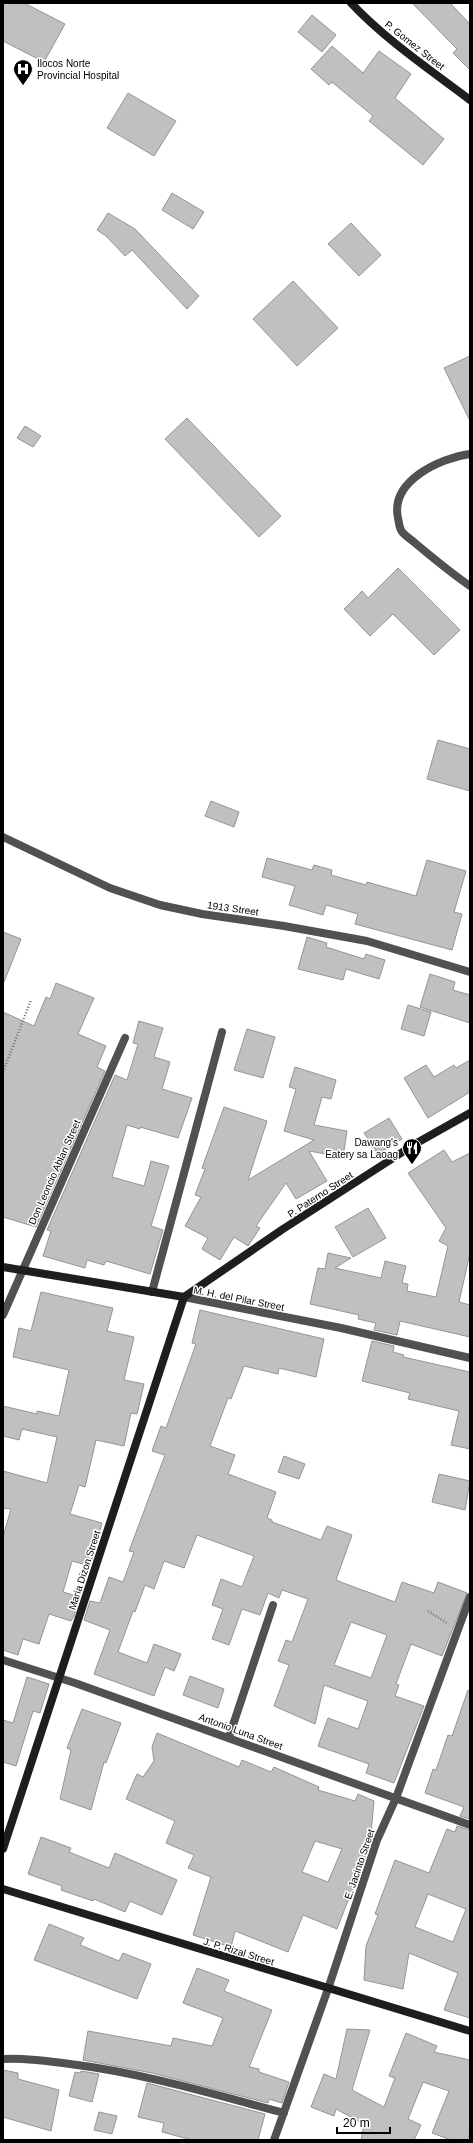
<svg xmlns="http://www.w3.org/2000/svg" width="473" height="2143" font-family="Arial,sans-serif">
	<rect width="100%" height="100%" fill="#fff"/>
	<path fill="#c0c0c0" stroke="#959595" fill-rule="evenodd" d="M3,3h21l41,21 -21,38 -41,-21z
		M412,3h38l20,21v46l-17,-17 4,-4z
		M312,15l24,20 -14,17 -24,-20z
		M332,46l31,27 16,-22 32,23 -16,24 49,41 -21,26 -54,-44 4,-5 -41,-34 -3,3 -18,-16z
		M128,93l48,28 -22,35 -47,-28z
		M172,193l32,19 -11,17 -31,-19z
		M108,213l27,16 64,67 -12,13 -55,-59 -7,6 -19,-20 -9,-6z
		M351,223l30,32 -22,21 -31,-32z
		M293,281l45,47 -41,38 -44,-47z
		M470,356v65l-26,-53z
		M187,418l94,98 -22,21 -94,-98z
		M25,426l16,10 -8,11 -16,-9z
		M398,568l62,62 -26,25 -41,-41 -23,22 -26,-27 18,-18 6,7z
		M438,740l32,9v42l-43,-12z
		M211,801l28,11 -5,15 -29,-11z
		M267,858l45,12 2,-5 18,5 -1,5 35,10 1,-3 49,14 11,-36 39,11 -12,41 8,2 -10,36 -97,-26 3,-10 -32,-9 -3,10 -34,-10 6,-19 -33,-9z
		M3,932l18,7 -17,43h-1z
		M307,937l20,6 -1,4 38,12 2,-5 19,6 -6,19 -33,-10 -3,11 -45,-11z
		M430,974l25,8 -2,8 17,5v28l-50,-16z
		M56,983l38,15 -16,36 28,12 -9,21 8,4 -69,156 -33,-10v-205l31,14 12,-29 4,2z
		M408,1005l23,7 -7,24 -23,-7z
		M139,1021l24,7 -9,29 16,5 -8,27 30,9 -14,40 -38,-11v2l-13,-4 -15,52 32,9 7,-25 18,5 -18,60 12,4 -13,44 -44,-13 -2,4 -17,-5 -2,8 -42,-12 8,-25 -4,-1 68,-155 12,5 11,-36 -5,-1z
		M247,1029l28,8 -12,41 -29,-8z
		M470,1060v32l-42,26 -24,-40 22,-13 8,12 20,-12 2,3z
		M295,1067l41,13 -5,19 -9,-2 -8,28 33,6 -4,26 -34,-6 18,30 -31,18 -10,-16 -30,43 4,2 -12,18 -14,-9 -14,23 -18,-11 6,-11 -23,-12 16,-29 -6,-2 10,-26 -3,-1 22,-61 43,14 -19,59 66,-40 -30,-9 12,-42 -7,-2z
		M389,1118l13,21 -24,15 -14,-21z
		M444,1150l8,12 18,-9v100l-11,49 11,3v32l-70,-16 -3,14 -23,-5 2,-7 -18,-4 1,-4 -49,-11 8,-36 7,1 3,-16 23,5 -16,10 46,10 4,-17 21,5 -4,17 6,1 -1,7 29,6 12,-51 -9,-5 7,-13 -38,-55z
		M368,1208l18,30 -33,19 -18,-30z
		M41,1292l72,16 -6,23 27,6 -10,43 20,4 -7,30 -6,-1 -7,33 -28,-6 -11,47 -6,-2 -9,29 32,9 -12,43 -18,-5 -9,31 17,5 -6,19 -3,5 -22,-7 -10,30 -16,-5 -5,16 -15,-5v-113l8,-28 -8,-1v-37l44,12 10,-46 -35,-8 -3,11 -16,-4v-30l34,8v-3l22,5 10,-46 -56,-13 6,-29 12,3z
		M200,1310l124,29 -8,38 -37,-9 -1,6 -34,-8 -13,33 -3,-1 -18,48 25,9 -7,19 48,18 -9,26 5,2v2l49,18 6,-14 25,9 -16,45 10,4 49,18 7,-20 32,11 4,-11 29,11 -25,63 -31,-12 -15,40 3,1 -4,11 29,10 -30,77 -28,-10 3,-9 -51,-18 10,-28 30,11 10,-28 -44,-16 -9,39 -41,-18 15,-41 -11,-4 8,-21 6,2 16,-43 -26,-9 -3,8 -11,-5 -8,22 -18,-6 -13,36 -17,-6 11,-30 -11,-4 9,-26 21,8 12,-31 -57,-21 -13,33 -20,-7 -10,28 -9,-4 -10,27 -2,-1 -15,41 29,11 7,-19 27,10 -7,17 -9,-4 -11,29 -60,-22 16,-44 -26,-10 6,-19 10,2 9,-26 14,5 11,-30 -5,-1 36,-96 -13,-4 9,-25 5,2 30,-84 -4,-1zM351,1622l36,13 -16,43 -37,-13z
		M372,1341l22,5 -1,6 11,3 -1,2 67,15v77l-19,-4 8,-34 -51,-12 2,-6 -48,-12z
		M284,1456l21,8 -6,15 -21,-7z
		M439,1474l31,7 -5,29 -33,-8z
		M190,1676l34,13 -6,19 -35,-13z
		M27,1677l22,7 -9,29 -7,-2 -17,55 -13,-4v-42l10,3z
		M468,1690l2,1v128l-10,-3 4,-9 -39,-14 8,-24 3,1 12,-35 4,1z
		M82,1709l39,14 -15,40 -2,-1 -13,48 -31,-11 11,-49 -4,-2z
		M157,1733l82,34 3,-7 29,12 3,-5 45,20 -1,3 37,11 3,-7 16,7 -4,43 -33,85 -34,-14 -15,37 -53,-21 -4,16 -38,-12 18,-58 -23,-9 6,-13 -28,-12 9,-22 -49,-22 11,-25 6,3 11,-16 -2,-14zM315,1841l27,8 -14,33 -26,-10z
		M457,1826l13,4v188l-26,-8 14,-37 -49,-20 -6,36 -39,-9 2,-34 12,-31 -3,-1 20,-54 34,13 18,-44 8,3zM428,1894l38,15 -13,33 -38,-15z
		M41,1837l30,11 -2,4 40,16 6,-15 62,27 -15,35 -32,-14 -5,11 -31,-13 -1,2 -32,-11 1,-4 -34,-12z
		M49,1924l35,14 -4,7 39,16 4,-8 28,11 -14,35 -103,-39z
		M197,1968l32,12 -5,11 48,19 -23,57 10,2v3l30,10 -7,21 -13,-4 -1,4 -116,-30 -69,-13 5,-29 83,15 2,-8 39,8 11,-28 -40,-15z
		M347,2029l23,1 -18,60 32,17 11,-29 -6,-2 17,-43 31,13 -3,6 36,8v73l-3,7h-16l-19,-7 17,-42 -26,-9 -15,37 13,6 -7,15h-53l3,-16 -28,-15 -2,7 -23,-9 13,-33 12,5z
		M3,2070l15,3v6l41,11 -8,41 -48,-14z
		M81,2071l18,3 -7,28 -23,-6 6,-24 5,1z
		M147,2083l118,31 -7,26h-66l-30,-8 2,-9 -26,-6z
		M99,2112l18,4 -5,18 -18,-4z"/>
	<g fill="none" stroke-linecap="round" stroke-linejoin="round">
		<path stroke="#737373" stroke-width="2.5" stroke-dasharray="1 2" stroke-linecap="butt" d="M3,1072l28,-72
			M428,1611l19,12"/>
		<path stroke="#515151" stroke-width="8" d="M470,454c-30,4 -80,27 -72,64 1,4 1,9 3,12 2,5 10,9 14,13 18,15 36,30 55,43"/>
		<path stroke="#515151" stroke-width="8" d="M3,837l107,51 50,17 42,9 82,12 83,15 103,31
			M152,1292l70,-260
			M184,1297l157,31 129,30
			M3,1315l122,-277
			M3,1660l72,23 395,142
			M229,1737l44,-132
			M3,2059c22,-1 45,2 67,5 73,9 143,30 214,49
			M274,2140l54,-151 49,-149 19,-42 74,-201"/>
		<path stroke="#1e1e1e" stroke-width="8" d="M351,3c35,37 78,66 119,97
			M3,1267l181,30
			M184,1297l99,-68 132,-85 55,-31
			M3,1849l181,-552
			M3,1889l467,142"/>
	</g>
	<defs>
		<symbol id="hospital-pin" viewBox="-11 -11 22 30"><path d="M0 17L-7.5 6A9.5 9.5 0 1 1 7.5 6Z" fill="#000" stroke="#fff"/><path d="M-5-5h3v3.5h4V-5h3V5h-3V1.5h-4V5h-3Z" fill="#fff"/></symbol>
		<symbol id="restaurant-pin" viewBox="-11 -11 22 30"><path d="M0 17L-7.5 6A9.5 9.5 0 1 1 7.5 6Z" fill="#000" stroke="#fff"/><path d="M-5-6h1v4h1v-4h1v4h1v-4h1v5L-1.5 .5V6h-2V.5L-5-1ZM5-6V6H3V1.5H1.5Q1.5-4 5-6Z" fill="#fff"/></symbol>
	</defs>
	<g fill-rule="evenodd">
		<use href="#hospital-pin" x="12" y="58" width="22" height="30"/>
		<use href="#restaurant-pin" x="401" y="1137" width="22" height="30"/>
	</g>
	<g text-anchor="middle" stroke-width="3" stroke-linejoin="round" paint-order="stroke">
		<g font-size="10" fill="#000" stroke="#fff">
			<text transform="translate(415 45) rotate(38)" y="4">P. Gomez Street</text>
			<text transform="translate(233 908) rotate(8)" y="4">1913 Street</text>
			<text transform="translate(54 1172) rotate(-66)" y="4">Don Leoncio Ablan Street</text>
			<text transform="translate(320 1194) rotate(-33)" y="4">P. Paterno Street</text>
			<text transform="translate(239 1298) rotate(11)" y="4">M. H. del Pilar Street</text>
			<text transform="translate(84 1570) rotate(-72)" y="4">Maria Dizon Street</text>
			<text transform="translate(241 1731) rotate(20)" y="4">Antonio Luna Street</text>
			<text transform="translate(359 1864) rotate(-71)" y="4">E. Jacinto Street</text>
			<text transform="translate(239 1951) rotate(17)" y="4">J. P. Rizal Street</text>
		</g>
		<g font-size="10" fill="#000" stroke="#fff" text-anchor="start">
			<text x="37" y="67">Ilocos Norte<tspan x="37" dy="12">Provincial Hospital</tspan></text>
			<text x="398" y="1146" text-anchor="end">Dawang's<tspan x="398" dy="12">Eatery sa Laoag</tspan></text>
		</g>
	</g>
	<rect width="473" height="2143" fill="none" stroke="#000000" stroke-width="8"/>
	<path d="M337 2127v6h53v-6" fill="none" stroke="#000000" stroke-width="2"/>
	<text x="343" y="2127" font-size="12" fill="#000000" stroke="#ffffff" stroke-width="3" paint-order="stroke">20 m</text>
</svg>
